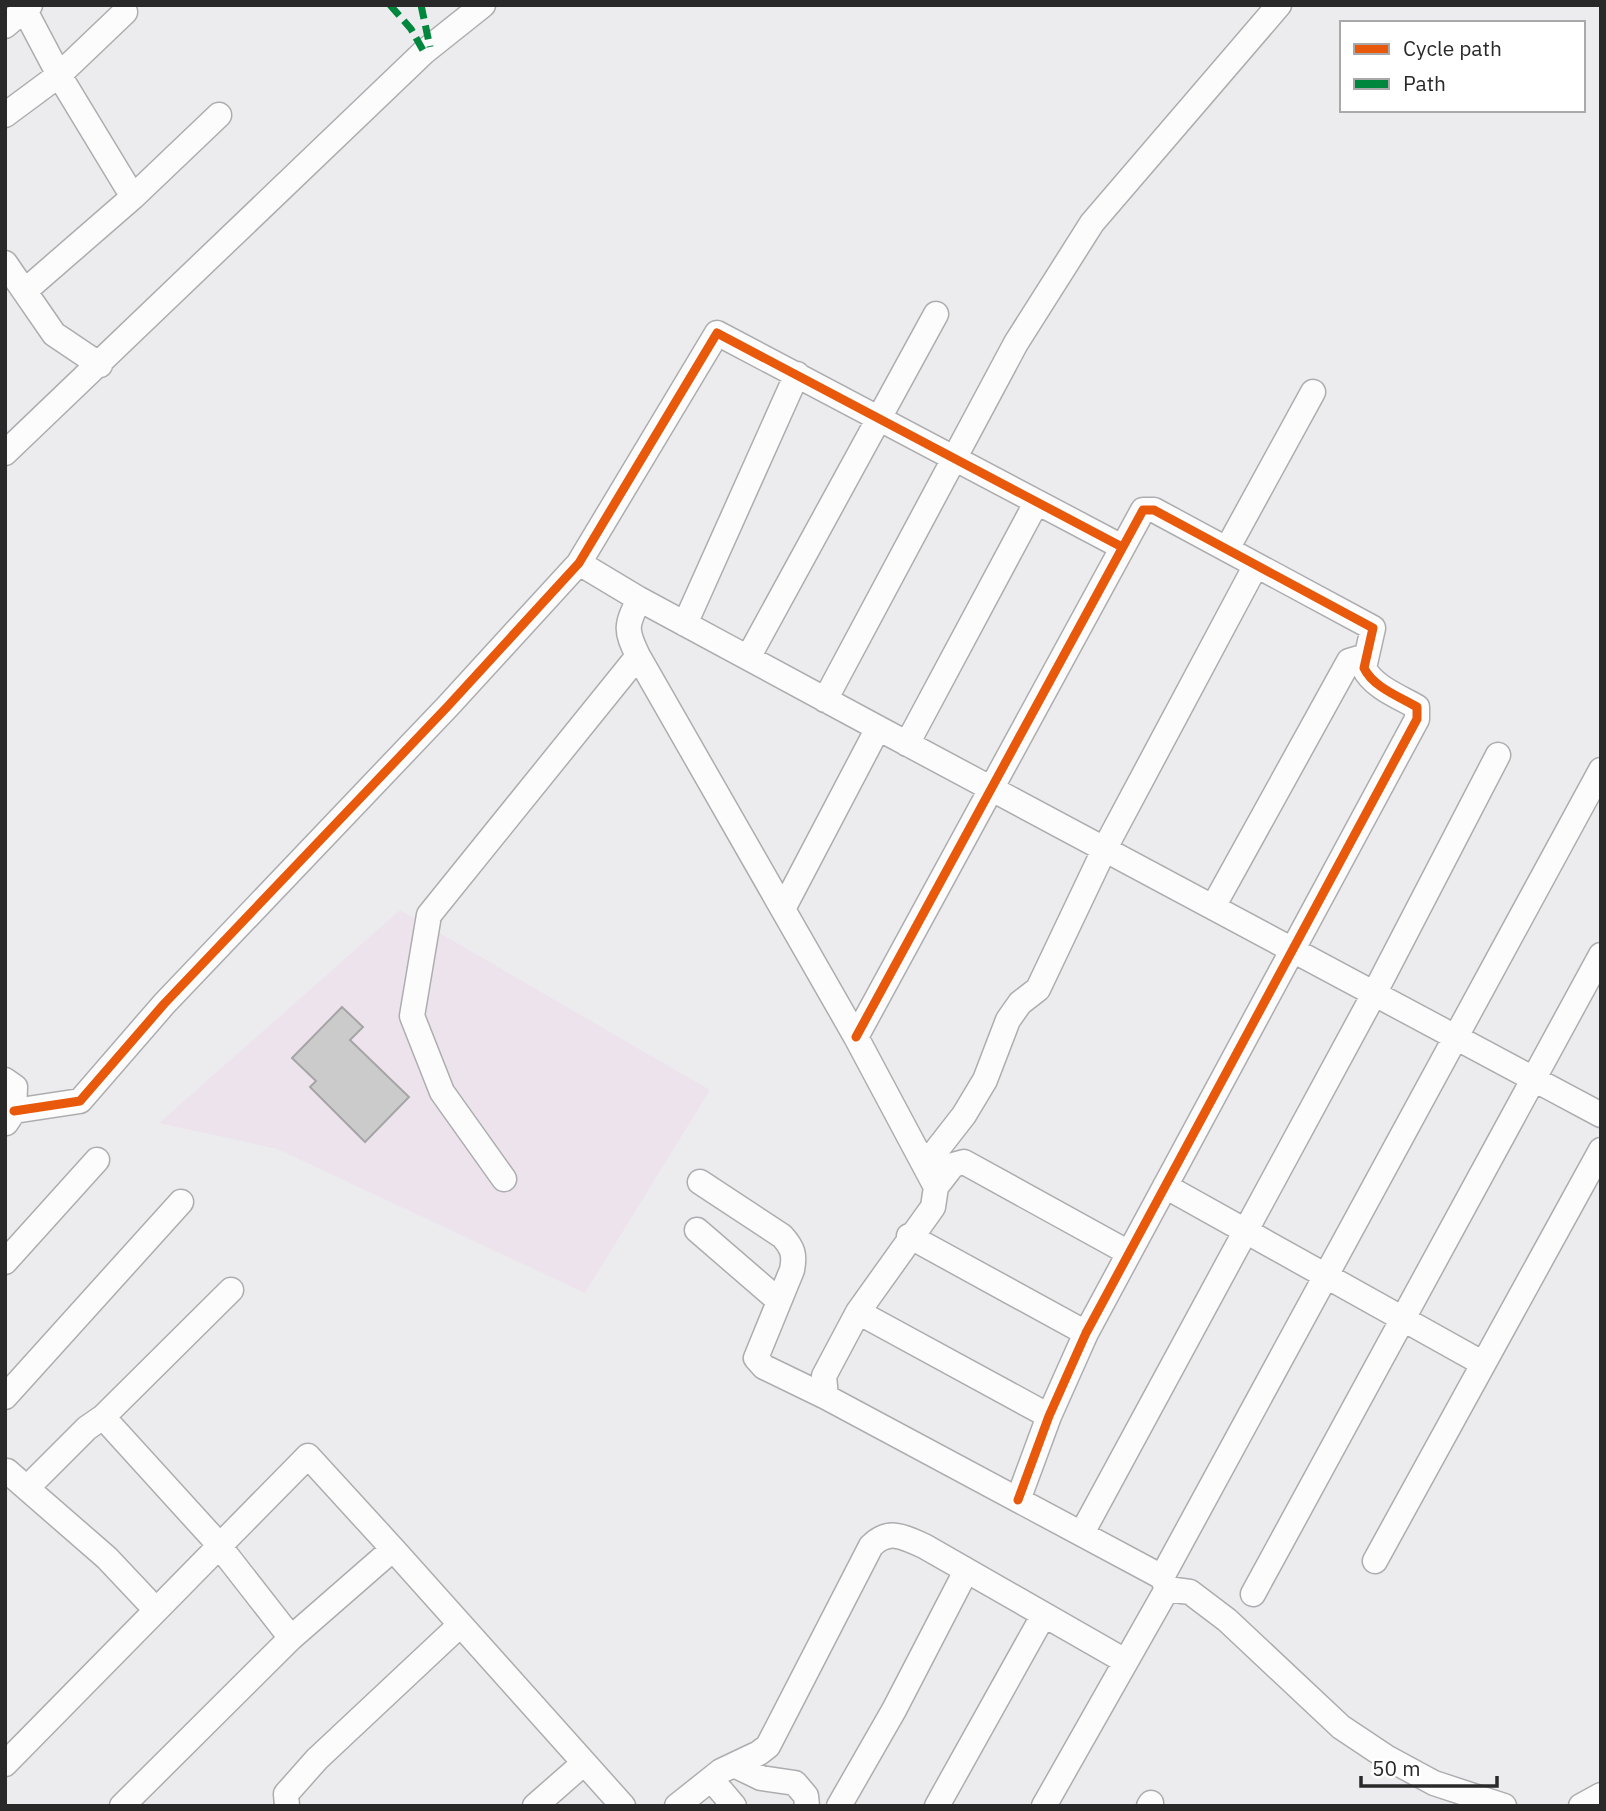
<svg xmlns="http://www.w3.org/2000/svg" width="1606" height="1811" font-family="'IBM Plex Sans',sans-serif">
	<rect width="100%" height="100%" fill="#ececee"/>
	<path fill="#ede3ed" d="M400,910l310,180 -125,203 -308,-144 -118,-26z"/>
	<path fill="#cccbcc" stroke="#a6a5a6" stroke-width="2" d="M342,1007l21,20 -13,13 59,57 -44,45 -55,-55 6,-6 -24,-23z"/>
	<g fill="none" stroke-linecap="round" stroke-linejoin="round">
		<defs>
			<path id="minor" d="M22,5l37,70 74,122
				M5,26l25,-21
				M5,115l54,-40 66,-63
				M5,263l49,71 46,31
				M26,290l107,-93 86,-82
				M5,453l419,-401 59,-47
				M1227,549l86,-157
				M579,563l60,36 239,129 723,387
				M639,599c-13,27 -14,30 -1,57l218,381 80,150 -3,20 -75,105 -34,64 2,21 336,180 5,12
				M685,624l112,-250
				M749,656l187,-342
				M825,700l191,-357 76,-120 187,-218
				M907,744l129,-241
				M1213,907l136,-246 17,-5
				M783,909l95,-181
				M856,1037l287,-527h11l219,118 -9,40c9,19 36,29 53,39v12l-331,614 -37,83 -31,84
				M5,1080l10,7 -1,24 -8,12
				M14,1111l66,-10 84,-97 284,-298 131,-143 138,-230 405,214
				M925,1165l39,-50 21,-35 23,-60 12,-17 18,-14 67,-141 151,-283
				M504,1179l-62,-87 -30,-76 17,-101 209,-259
				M700,1182l82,54c11,12 13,19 10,34l-36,88 8,9 62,30
				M1165,1186l317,177
				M936,1187l17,-22 11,-3 165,91
				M697,1230l81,70
				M909,1236l177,97
				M5,1262l92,-102
				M858,1312l191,104
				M5,1397l176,-195
				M103,1417l128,-127
				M7,1471l100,87 49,52
				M36,1479l51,-51 16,-11 110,121 78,100
				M1082,1533l292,-539 124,-239
				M1375,1561l226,-411
				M1162,1577l439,-807
				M1167,1589l23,3 37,28 114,107 45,30 48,26 70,23
				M1253,1594l348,-639
				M5,1764l303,-308 85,93
				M734,1765l27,13 34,5 11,13 1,10
				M711,1779l23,27
				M122,1806l169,-168 102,-89 230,257
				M287,1806l-1,-12 31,-35 143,-134
				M535,1806l49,-43
				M677,1806l44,-35 38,-18 9,-7 103,-200c18,-18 33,-9 53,0l201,115
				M839,1806l55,-96 72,-139
				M937,1806l106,-190
				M1044,1806l123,-217
				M1149,1806l2,-3
				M1581,1806l20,-11"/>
		</defs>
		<use href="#minor" stroke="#adadaf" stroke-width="27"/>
		<use href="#minor" stroke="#fcfcfc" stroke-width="24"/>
		<path stroke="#00873e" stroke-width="7" stroke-dasharray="14 7" stroke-linecap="butt" d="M390,5l21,24 13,23
			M421,5l9,42"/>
		<defs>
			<path id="cycleway" d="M856,1037l287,-527h11l219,118 -9,40c9,19 36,29 53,39v12l-331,614 -37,83 -31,84
				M14,1111l66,-10 84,-97 284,-298 131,-143 138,-230 405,214"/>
		</defs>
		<use href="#cycleway" stroke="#fff" stroke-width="13"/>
		<use href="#cycleway" stroke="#e8590c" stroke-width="9"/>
	</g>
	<rect width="1606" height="1811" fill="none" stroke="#29292a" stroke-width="14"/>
	<rect x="1340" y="21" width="245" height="91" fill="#ffffff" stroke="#a9a9aa" stroke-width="2"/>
	<rect x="1354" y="44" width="35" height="10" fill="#e8590c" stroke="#a9a9aa" stroke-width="2"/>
	<text x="1403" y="56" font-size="21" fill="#29292a">Cycle path</text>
	<rect x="1354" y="79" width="35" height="10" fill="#00873e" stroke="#a9a9aa" stroke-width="2"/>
	<text x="1403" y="91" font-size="21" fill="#29292a">Path</text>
	<path d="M1361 1776v10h136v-10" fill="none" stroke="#29292a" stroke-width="3.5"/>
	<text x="1372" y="1776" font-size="21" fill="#29292a" stroke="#ffffff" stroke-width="5" paint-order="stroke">50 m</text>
</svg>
